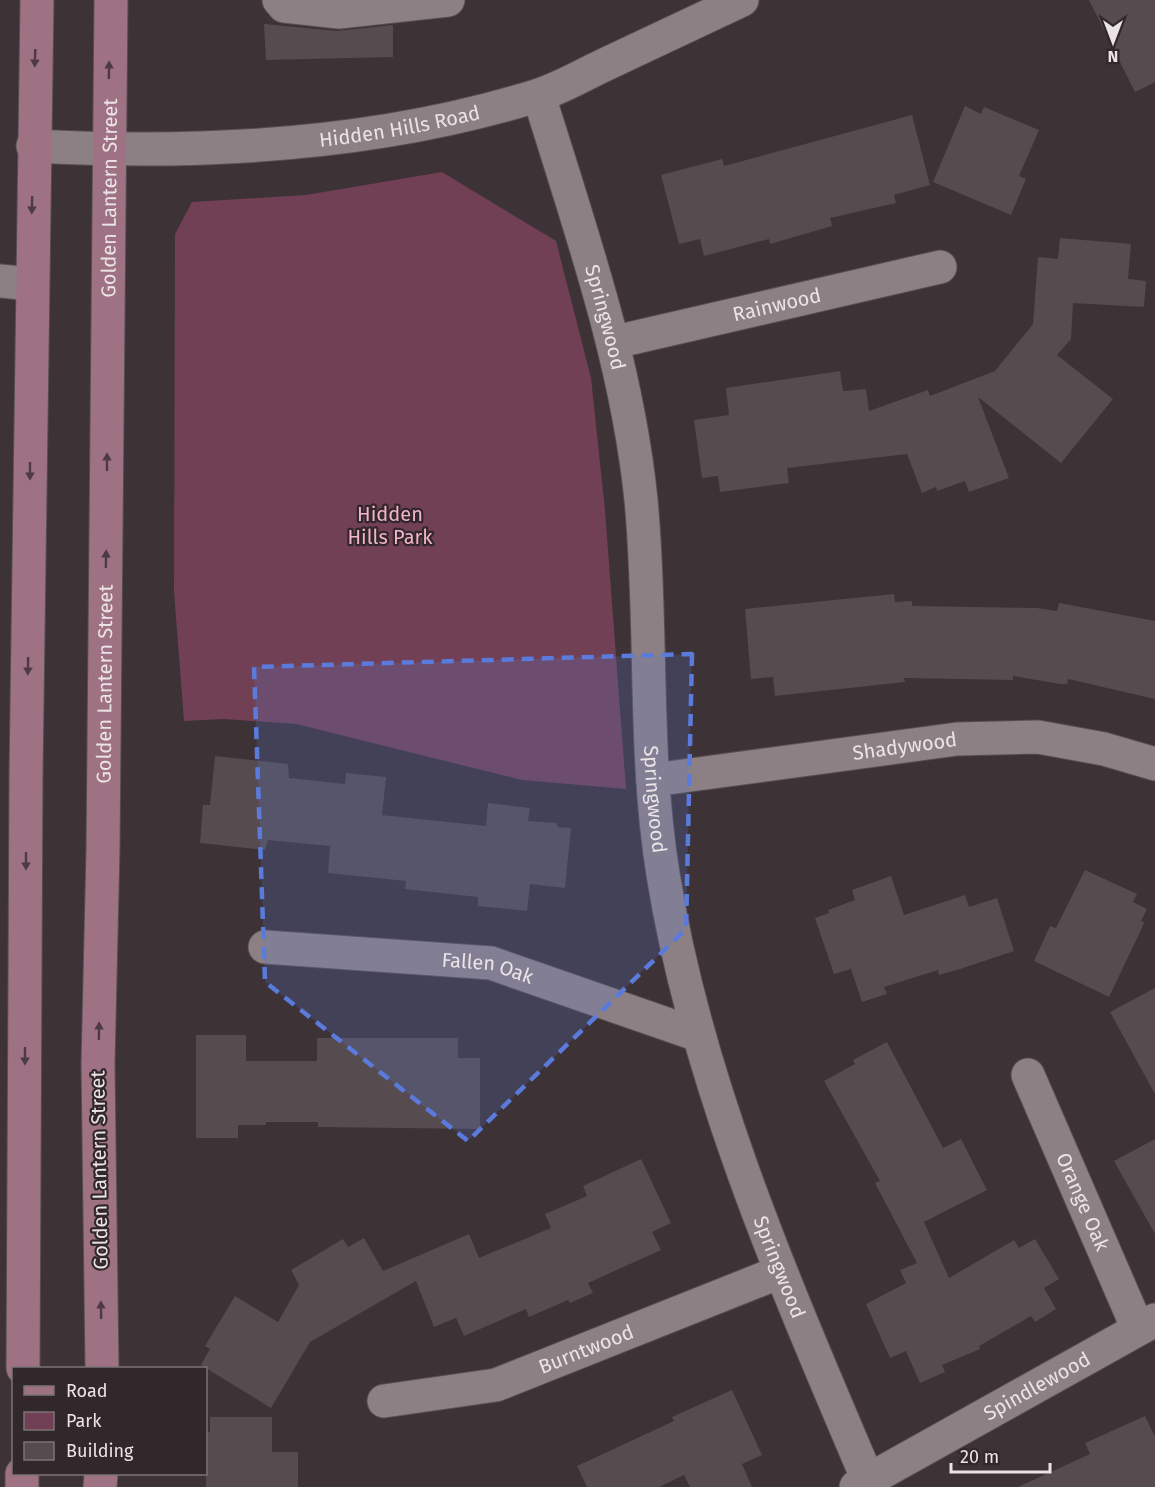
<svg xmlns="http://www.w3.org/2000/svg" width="1155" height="1487" font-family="'Fira Sans',sans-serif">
	<rect width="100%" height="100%" fill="#3d3236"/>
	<path fill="#714054" d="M442,172l114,69 35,137 14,132 21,279 -104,-9 -226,-56 -72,-5 -40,2 -10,-130 1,-357 17,-32 114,-7z"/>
	<path fill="#564b4f" d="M1089,0h66v82l-20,10z
		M264,24l73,7 56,-6v32l-127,3z
		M965,106l16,8 3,-7 55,23 -20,46 7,3 -15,36 -78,-33z
		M912,115l18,70 -36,10 2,8 -66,15 2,8 -62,18 -1,-5 -65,17 -4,-17 -21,5 -18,-69 61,-16 2,7z
		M1060,238l71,6 -3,35 18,2 -2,26 -71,-4 -2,36 -14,16 56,44 -52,64 -83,-66 31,81 -40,14 -4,-11 -28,10 -1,-4 -14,6 -15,-39 -120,14 2,15 -69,9 -2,-16 -16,2 -8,-58 35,-5 -3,-27 114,-17 3,20 23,-2 3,22 59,-21 2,6 65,-25 38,-47 5,-67 20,2z
		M894,594l1,8 17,-1v5l125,2 20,3 2,-8 96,18v78l-87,-20 -1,5h-7l-47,-8v4l-109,-2 1,4 -130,14 -2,-19 -22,2 -6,-70z
		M215,756l73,8 1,14 56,6 1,-11 40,4 -4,38 104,11 2,-23 42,5 -2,13 29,2v4l14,1 -6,60 -35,-4 -3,27 -49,-5v-9l-73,-8 1,-8 -78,-8 2,-27 -62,-6 -3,10 -65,-7 3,-38h7z
		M1085,870l52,24 -4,8 14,7 -6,12 3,1 -2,6 -33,69 -75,-36 16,-35 6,2z
		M891,876l13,39 61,-20 4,12 28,-9 17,53 -57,19 -18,5 -1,-5 -54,17 3,7 -25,8 -11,-33 -17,5 -19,-56 14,-5 -1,-3 27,-10 -3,-10z
		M1155,988v106l-45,-82z
		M196,1035h50v26h71v-23h141v20h22v71l-162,-2v-5h-52v3h-28v13h-42z
		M887,1042l56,106 18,-9 26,51 -63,32 25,56 65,-38 5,8 16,-9 24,40 -15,9 12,21 -21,13 -4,-6 -52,30 1,3 -38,16 3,7 -25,11 -14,-32 -16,7 -24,-54 40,-21 -6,-13 17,-7 -42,-80 5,-2 -56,-100 31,-17 -2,-4z
		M1155,1139v95l-41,-73z
		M641,1159l30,64 -19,9 9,18 -73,33 5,10 -23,10 -2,-3 -39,17 -3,-8 -62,27 -8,-18 -22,9 -18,-46 -106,61 -39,66 -70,-43 9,-16 -5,-3 30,-50 43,26 21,-37 -8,-15 52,-31 5,8 16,-9 19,33 86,-37 10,24 72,-30 -6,-14 42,-18 -4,-10z
		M732,1390l30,65 -20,9 10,23h-62l-6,-12 -25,12h-72l-10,-21 97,-45 -2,-4z
		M1145,1416l10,21v50h-137l72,-33 -5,-11z
		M210,1417h62v35h26v35h-92l1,-55h3z"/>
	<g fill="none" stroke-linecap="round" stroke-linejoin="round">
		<defs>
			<g id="minor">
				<path d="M279,0l5,6 55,6 109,-12"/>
				<path id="s1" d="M539,96c41,133 88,265 102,404 12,124 2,251 22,374 33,208 123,413 205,606"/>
				<path id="s2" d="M33,146c167,9 342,0 503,-50 23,-7 45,-20 66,-30 47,-22 93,-44 140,-66"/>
				<path d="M0,281l31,3"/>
				<path id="s3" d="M615,342l325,-75"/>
				<path id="s4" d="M653,780l304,-41 81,-2 66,12 51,15"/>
				<path id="s5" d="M265,947l226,16 207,72"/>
				<path id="s6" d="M1028,1075l110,254"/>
				<path id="s7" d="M384,1401l112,-16 284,-113"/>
				<path id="s8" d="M856,1487l299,-167"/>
			</g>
			<g id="major">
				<path d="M23,1368l3,-593 11,-775"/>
				<path id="s9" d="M102,1368l-4,-304 5,-215 8,-849"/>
				<path d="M22,1487v-13"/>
				<path d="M100,1487l1,-13"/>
			</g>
		</defs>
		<use href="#minor" stroke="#574f51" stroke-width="35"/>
		<use href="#major" stroke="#574f51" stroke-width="35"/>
		<use href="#minor" stroke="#8c8084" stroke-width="33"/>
		<use href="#major" stroke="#9f7283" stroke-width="33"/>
	</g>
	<defs><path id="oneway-solid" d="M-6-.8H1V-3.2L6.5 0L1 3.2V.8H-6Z" transform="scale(1.5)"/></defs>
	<g fill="#4d3a42">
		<use href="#oneway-solid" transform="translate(35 58) rotate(92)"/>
		<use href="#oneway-solid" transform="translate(109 70) rotate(-89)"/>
		<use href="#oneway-solid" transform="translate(32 205) rotate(91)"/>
		<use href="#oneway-solid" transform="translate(107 462) rotate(-90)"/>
		<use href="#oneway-solid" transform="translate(30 471) rotate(90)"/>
		<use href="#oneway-solid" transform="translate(106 559) rotate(-89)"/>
		<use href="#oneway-solid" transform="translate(28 666) rotate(91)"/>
		<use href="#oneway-solid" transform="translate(26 861) rotate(90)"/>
		<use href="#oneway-solid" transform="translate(99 1031) rotate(-89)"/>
		<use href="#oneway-solid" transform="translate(25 1056) rotate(90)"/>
		<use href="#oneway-solid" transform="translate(101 1310) rotate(-91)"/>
	</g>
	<path fill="#5b7bdc" fill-opacity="0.2" stroke="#5b7bdc" stroke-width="4.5" stroke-dasharray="12 8" stroke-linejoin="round" d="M692,654l-6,275 -218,212 -203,-159 -11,-315z"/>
	<g text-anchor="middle" stroke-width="4.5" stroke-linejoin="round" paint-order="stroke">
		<g font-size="20" fill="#ebe4e6" stroke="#32282c">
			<text dy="7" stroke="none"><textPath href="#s2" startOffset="368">Hidden Hills Road</textPath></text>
			<text dy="7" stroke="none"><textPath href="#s9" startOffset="1170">Golden Lantern Street</textPath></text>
			<text dy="7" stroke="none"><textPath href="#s3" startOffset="166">Rainwood</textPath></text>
			<text dy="7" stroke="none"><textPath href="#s1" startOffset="231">Springwood</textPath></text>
			<text dy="7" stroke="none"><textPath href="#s9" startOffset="684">Golden Lantern Street</textPath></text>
			<text dy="7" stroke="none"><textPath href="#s4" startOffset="254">Shadywood</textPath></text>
			<text dy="7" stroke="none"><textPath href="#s1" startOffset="717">Springwood</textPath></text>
			<text dy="7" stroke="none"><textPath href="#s5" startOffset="224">Fallen Oak</textPath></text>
			<text transform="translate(99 1170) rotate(-91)" y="7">Golden Lantern Street</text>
			<text dy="7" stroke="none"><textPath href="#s6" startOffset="138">Orange Oak</textPath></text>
			<text dy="7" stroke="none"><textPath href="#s1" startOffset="1203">Springwood</textPath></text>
			<text dy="7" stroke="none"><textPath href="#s7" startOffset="210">Burntwood</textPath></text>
			<text dy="7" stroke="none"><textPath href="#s8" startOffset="207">Spindlewood</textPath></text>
		</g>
		<g font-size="20" fill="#f4b3cb" stroke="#32282c">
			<text x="390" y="521">Hidden<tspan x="390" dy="23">Hills Park</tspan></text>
		</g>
	</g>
	<rect x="12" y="1367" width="195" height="108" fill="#32282c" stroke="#7c7376" stroke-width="1.5"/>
	<rect x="24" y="1386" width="30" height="9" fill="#9f7283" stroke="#7c7376" stroke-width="1.5"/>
	<text x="66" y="1397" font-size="18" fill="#ebe4e6">Road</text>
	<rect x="24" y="1412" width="30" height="18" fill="#714054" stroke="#7c7376" stroke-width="1.5"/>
	<text x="66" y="1427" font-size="18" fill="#ebe4e6">Park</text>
	<rect x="24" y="1442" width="30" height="18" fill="#564b4f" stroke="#7c7376" stroke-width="1.5"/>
	<text x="66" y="1457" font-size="18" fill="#ebe4e6">Building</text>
	<g transform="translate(1113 42) rotate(180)" stroke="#32282c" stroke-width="4.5" paint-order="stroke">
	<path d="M0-4.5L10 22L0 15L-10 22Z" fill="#ebe4e6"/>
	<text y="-9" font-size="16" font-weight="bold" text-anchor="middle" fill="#ebe4e6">N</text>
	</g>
	<path d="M951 1463v9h99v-9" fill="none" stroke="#ebe4e6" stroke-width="3"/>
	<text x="960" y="1463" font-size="18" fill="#ebe4e6" stroke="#32282c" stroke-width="4.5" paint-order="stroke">20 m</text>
</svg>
